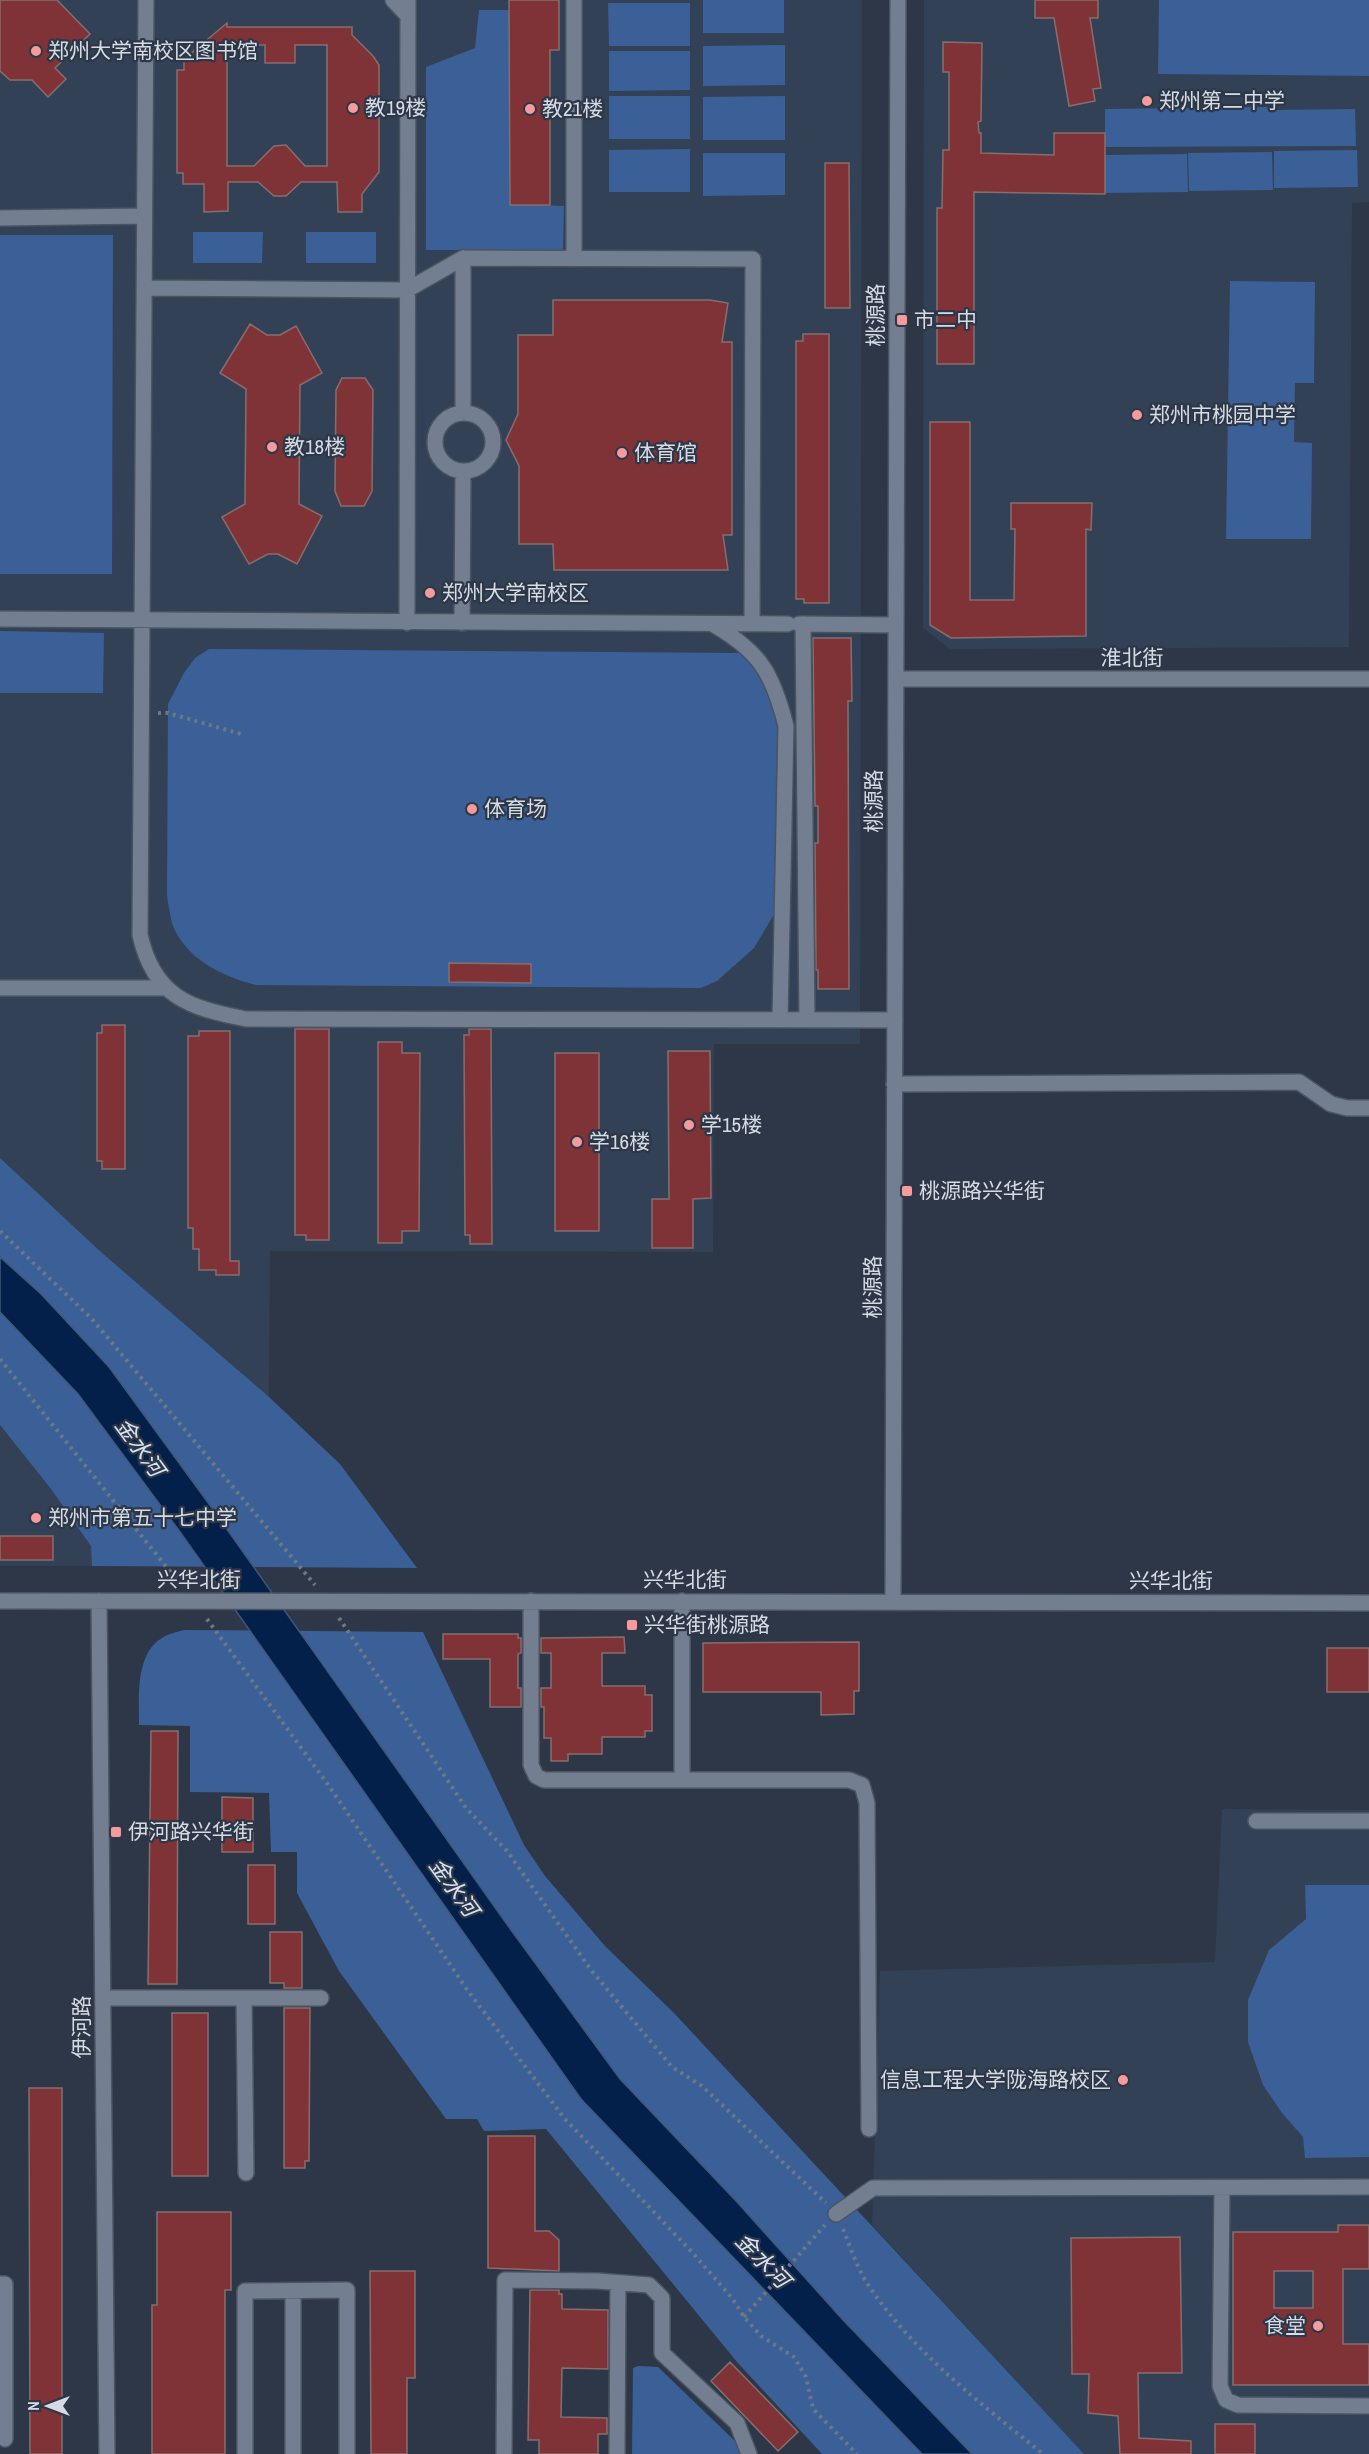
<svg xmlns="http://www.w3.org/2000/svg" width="1369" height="2454" font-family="'Archivo Narrow','Noto Sans SC',sans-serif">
	<rect width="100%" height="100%" fill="#2d3747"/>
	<path fill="#334156" d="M0,0h862l-2,1044h-146l-1,208 -443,-1 -1,146h-40l-229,-191z
		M924,0h445v202l-17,1 -3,444 -399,2 -27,-21z
		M0,1425l51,64 41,57v20h-92z
		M1222,1809l147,1v644h-285l-212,-229 8,-254 335,-9z"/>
	<path fill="#3a6097" d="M703,0h81v33h-81z
		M1159,0h210v76l-211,-2z
		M608,3h82v43h-81z
		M479,10h30l1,194 54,2 -1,44h-137v-183l49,-19z
		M785,45v40l-82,1v-40z
		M609,51h81v39l-81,1z
		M609,96h81v43h-81z
		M785,96v44h-82v-43z
		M1272,107l1,3 82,-1 1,37 -251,1v-38z
		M690,149v43h-81v-42z
		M1357,150l1,37 -84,1v-37z
		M1272,152l1,38 -84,1 -1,-38z
		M703,153h82v42l-82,1z
		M1187,154l1,38 -84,1v-38z
		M193,232h70l-1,31h-69z
		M306,232h70v31h-70z
		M0,235h113l-1,339h-112z
		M1230,281l85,1 -1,101h-19l-1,59 18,1 -1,96h-85z
		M0,631l104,2 -1,60h-103z
		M209,649l530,4 16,13 12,16 10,40 -1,189 -22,37 -37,33 -16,7 -445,-3c-33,-8 -72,-27 -84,-62 -2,-9 -4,-19 -5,-28l1,-191 16,-31 11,-15z
		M0,1158l102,95 167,144 71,67 77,104 -325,-2 -1,-20 -40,-57 -51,-64z
		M184,1630l239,2 101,213 21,31 60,70 69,67 410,441h-262l-85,-92 -191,-233 -62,2 -7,-12h-31l-107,-148 -42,-78v-41h-26l-2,-59 -79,-1v-66l-51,-1c0,-27 -4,-71 23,-87 6,-4 15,-6 22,-8z
		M1305,1885h64v272l-64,1 -2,-21 -21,-24 -19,-28 -15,-43v-42l21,-50 37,-31z
		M638,2366l20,1 78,75 4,12h-108l1,-86z"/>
	<path fill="#03204a" stroke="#425878" stroke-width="1.5" d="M0,1257l41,37 68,73 100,137 302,426 109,149 117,123 106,118 129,134h-50l-341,-355 -403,-570 -100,-135 -78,-82z"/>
	<path fill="#803337" stroke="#866e6e" stroke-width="1.5" fill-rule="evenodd" d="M0,0h57l33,34 -35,34 11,11 -18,18 -16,-17h-22l-10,-9z
		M509,0h50v50h-9v155h-40z
		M1035,0h63v18h-8l11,70 -8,1 2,12 -26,5 -15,-88h-19z
		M227,23v4h125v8l21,21 6,9v107l-17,22v18h-24l-1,-30h-36l-15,14h-12l-16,-14h-30v29l-24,1v-28h-21v-11h-6v-103h7v-11zM227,45h38v18h30v-18h32v121h-22l-19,-21 -12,1 -20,20h-27z
		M943,42l39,1 -1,78 -3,1 1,11h2v20l73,2v-22h51v61l-131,-2v172h-37v-156h5l1,-58h6v-78h-6z
		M825,163h24l1,145h-25z
		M553,300h157l18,3 -6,39h10v193h-9l5,35h-174l-1,-26h-34v-78l-13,-26 12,-26v-79h35z
		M250,324l17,11h13l16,-9 26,47 -22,12 -1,119 23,12 -25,48 -19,-10h-10l-19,10 -27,-47 23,-13 1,-115 -26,-16z
		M803,334h26v269h-25v-4h-8v-258h7z
		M342,378h23l8,12 -1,101 -8,15h-23l-6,-15 1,-101z
		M930,422h40v178h44l1,-71h-4v-26h81l-1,27 -5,-1v107l-135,2 -21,-13z
		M813,638h38l1,63h-4l1,288h-31v-19h-2l-1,-127h3v-37h-3z
		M449,963l82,1v19l-82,-1z
		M102,1025h23v144h-23v-8h-5v-128h5z
		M295,1029h34v211h-23v-5h-11z
		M469,1029h22l1,215h-22v-9h-5l-1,-200h5z
		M199,1031h31v230h9v14h-23v-5h-17v-21h-6v-21h-5v-192h11z
		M378,1042h24v11h18l-1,178h-17v12h-24z
		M668,1051h42l1,147 -18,1v49h-41v-49h17z
		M555,1053h44v178h-44z
		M0,1536h53v24h-53z
		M443,1634h75v4h3v15l-3,1v34h3v19h-31v-48h-47z
		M624,1637l1,16h-23v33h43v9h7v36h-7v6h-43v17h-34v7h-17v-23h-7v-31h-3v-19h10v-35h-10v-15z
		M859,1642v49h-5v23l-33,1v-23h-118v-49z
		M1327,1648h42v44h-42z
		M151,1731h27l-1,253h-29z
		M222,1797l31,1v54h-31z
		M248,1865h27v59h-27z
		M270,1932h32v56h-18v-5h-14z
		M284,2008h26l-1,153h-4v7h-21z
		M172,2013h36v163h-36z
		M29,2088h33v366h-32z
		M488,2136h47v95h14l10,9v31l-71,-3z
		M157,2212h74v78h-6v164h-73v-149h5z
		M1338,2225h31v44h-26v75h26v41h-136v-153h105zM1274,2271h39v37h-39z
		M1180,2237l2,136h-44l1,65 52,3v13h-71l-2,-38 -30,-3 1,-39h-17l-1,-136z
		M370,2271h45v107h-8v76h-36z
		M530,2290h29v4h3v15l46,1v59l-46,-1 -1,49 46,1v16h-9v20h-59v-14h-11z
		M730,2362l68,70 -20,19 -67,-70z
		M1215,2424h40v30h-40z"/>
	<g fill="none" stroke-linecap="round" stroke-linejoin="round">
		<defs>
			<path id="minor" d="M146,0l-6,935c14,62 49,73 106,84l649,1
				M393,0l15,16
				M0,218l144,-2
				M574,258v-258
				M144,288l263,2 56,-32
				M435 442a29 29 0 1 1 58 0a29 29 0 1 1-58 0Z
				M463,413v-155l290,1 -1,365
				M0,619l788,5
				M407,623l1,-623
				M462,623l1,-152
				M799,624l97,1
				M803,624l4,396
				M714,625c47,27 59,50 72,101l-6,294
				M896,679h473
				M0,988h165
				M894,1084l405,-2 32,22 16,4h22
				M0,1601l1369,2
				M99,1601l8,853
				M531,1601v164l5,11 8,4h305l13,5 5,18 2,326
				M682,1601v179
				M893,1602l5,-1602
				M1256,1821h113
				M103,1998h218
				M244,1998l2,175
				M1222,2188l-2,198 6,14 12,5 131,1
				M836,2214l37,-26 496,-1
				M0,2284h5v155
				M293,2291v163
				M245,2454v-163l102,-1v164
				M504,2454l1,-174 93,1 51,4 13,13v55l75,70 12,31
				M617,2454l1,-171"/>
		</defs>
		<use href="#minor" stroke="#4a5460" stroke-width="18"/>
		<path stroke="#6e7784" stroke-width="4" stroke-dasharray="3 4.5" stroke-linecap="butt" d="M158,713h10l73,21
			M0,1231l92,88 223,266
			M0,1359l180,225
			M339,1618l127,190 41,43 84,119 81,97 30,19 124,117
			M207,1619l122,167 139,205 97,128 126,132 41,47 12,19 17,19 33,21 12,20 7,32 44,45
			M843,2229c7,17 13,35 22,51 45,70 114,122 178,174
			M744,2317l81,-92"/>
		<use href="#minor" stroke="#737f90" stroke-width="15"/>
	</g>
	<g fill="#f59b9b" stroke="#2d3747" stroke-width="2">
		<circle cx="36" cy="51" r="6"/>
		<circle cx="1147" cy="101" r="6"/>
		<circle cx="353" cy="108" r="6"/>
		<circle cx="530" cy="109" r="6"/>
		<rect x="896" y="314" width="12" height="12" rx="3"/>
		<circle cx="1137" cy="415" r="6"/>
		<circle cx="272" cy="447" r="6"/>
		<circle cx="622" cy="453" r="6"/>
		<circle cx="430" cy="593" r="6"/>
		<circle cx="472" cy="809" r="6"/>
		<circle cx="689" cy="1125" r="6"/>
		<circle cx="577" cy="1142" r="6"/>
		<rect x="901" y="1185" width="12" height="12" rx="3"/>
		<circle cx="36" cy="1518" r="6"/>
		<rect x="626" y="1619" width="12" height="12" rx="3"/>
		<rect x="110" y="1826" width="12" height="12" rx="3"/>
		<circle cx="1123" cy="2080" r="6"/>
		<circle cx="1318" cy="2326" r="6"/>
	</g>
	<g text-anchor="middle" stroke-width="4.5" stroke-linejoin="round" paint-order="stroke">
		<g font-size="21" fill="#d4dbe4" stroke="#2d3747" text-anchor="start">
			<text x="48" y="58">郑州大学南校区图书馆</text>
			<text x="1159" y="108">郑州第二中学</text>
			<text x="365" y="115">教19楼</text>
			<text x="542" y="116">教21楼</text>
			<text x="914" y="327">市二中</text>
			<text x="1149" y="422">郑州市桃园中学</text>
			<text x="284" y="454">教18楼</text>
			<text x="634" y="460">体育馆</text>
			<text x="442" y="600">郑州大学南校区</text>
			<text x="484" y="816">体育场</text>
			<text x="701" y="1132">学15楼</text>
			<text x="589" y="1149">学16楼</text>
			<text x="919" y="1198">桃源路兴华街</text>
			<text x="48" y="1525">郑州市第五十七中学</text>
			<text x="644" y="1632">兴华街桃源路</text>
			<text x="128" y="1839">伊河路兴华街</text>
			<text x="1111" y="2087" text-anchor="end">信息工程大学陇海路校区</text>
			<text x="1306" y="2333" text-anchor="end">食堂</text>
		</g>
		<g font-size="21" fill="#d4dbe4" stroke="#2d3747">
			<text transform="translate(876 315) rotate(-90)" y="7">桃源路</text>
			<text x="1132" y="665">淮北街</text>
			<text transform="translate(874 801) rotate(-90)" y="7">桃源路</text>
			<text transform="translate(873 1287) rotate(-90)" y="7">桃源路</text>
			<text x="199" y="1587">兴华北街</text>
			<text x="685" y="1587">兴华北街</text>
			<text x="1171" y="1588">兴华北街</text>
			<text transform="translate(82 2027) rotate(-90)" y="7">伊河路</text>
		</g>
		<g font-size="22" font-style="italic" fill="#d7e3f4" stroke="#2d3747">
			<text transform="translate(140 1447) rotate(54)" y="8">金水河</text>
			<text transform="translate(454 1887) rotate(54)" y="8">金水河</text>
			<text transform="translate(763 2260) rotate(46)" y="8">金水河</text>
		</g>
	</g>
	<g transform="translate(48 2406) rotate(270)" stroke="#2d3747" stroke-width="4.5" paint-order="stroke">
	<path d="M0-4.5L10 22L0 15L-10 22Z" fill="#d4dbe4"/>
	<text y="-9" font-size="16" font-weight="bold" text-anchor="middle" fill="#d4dbe4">N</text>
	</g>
</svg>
